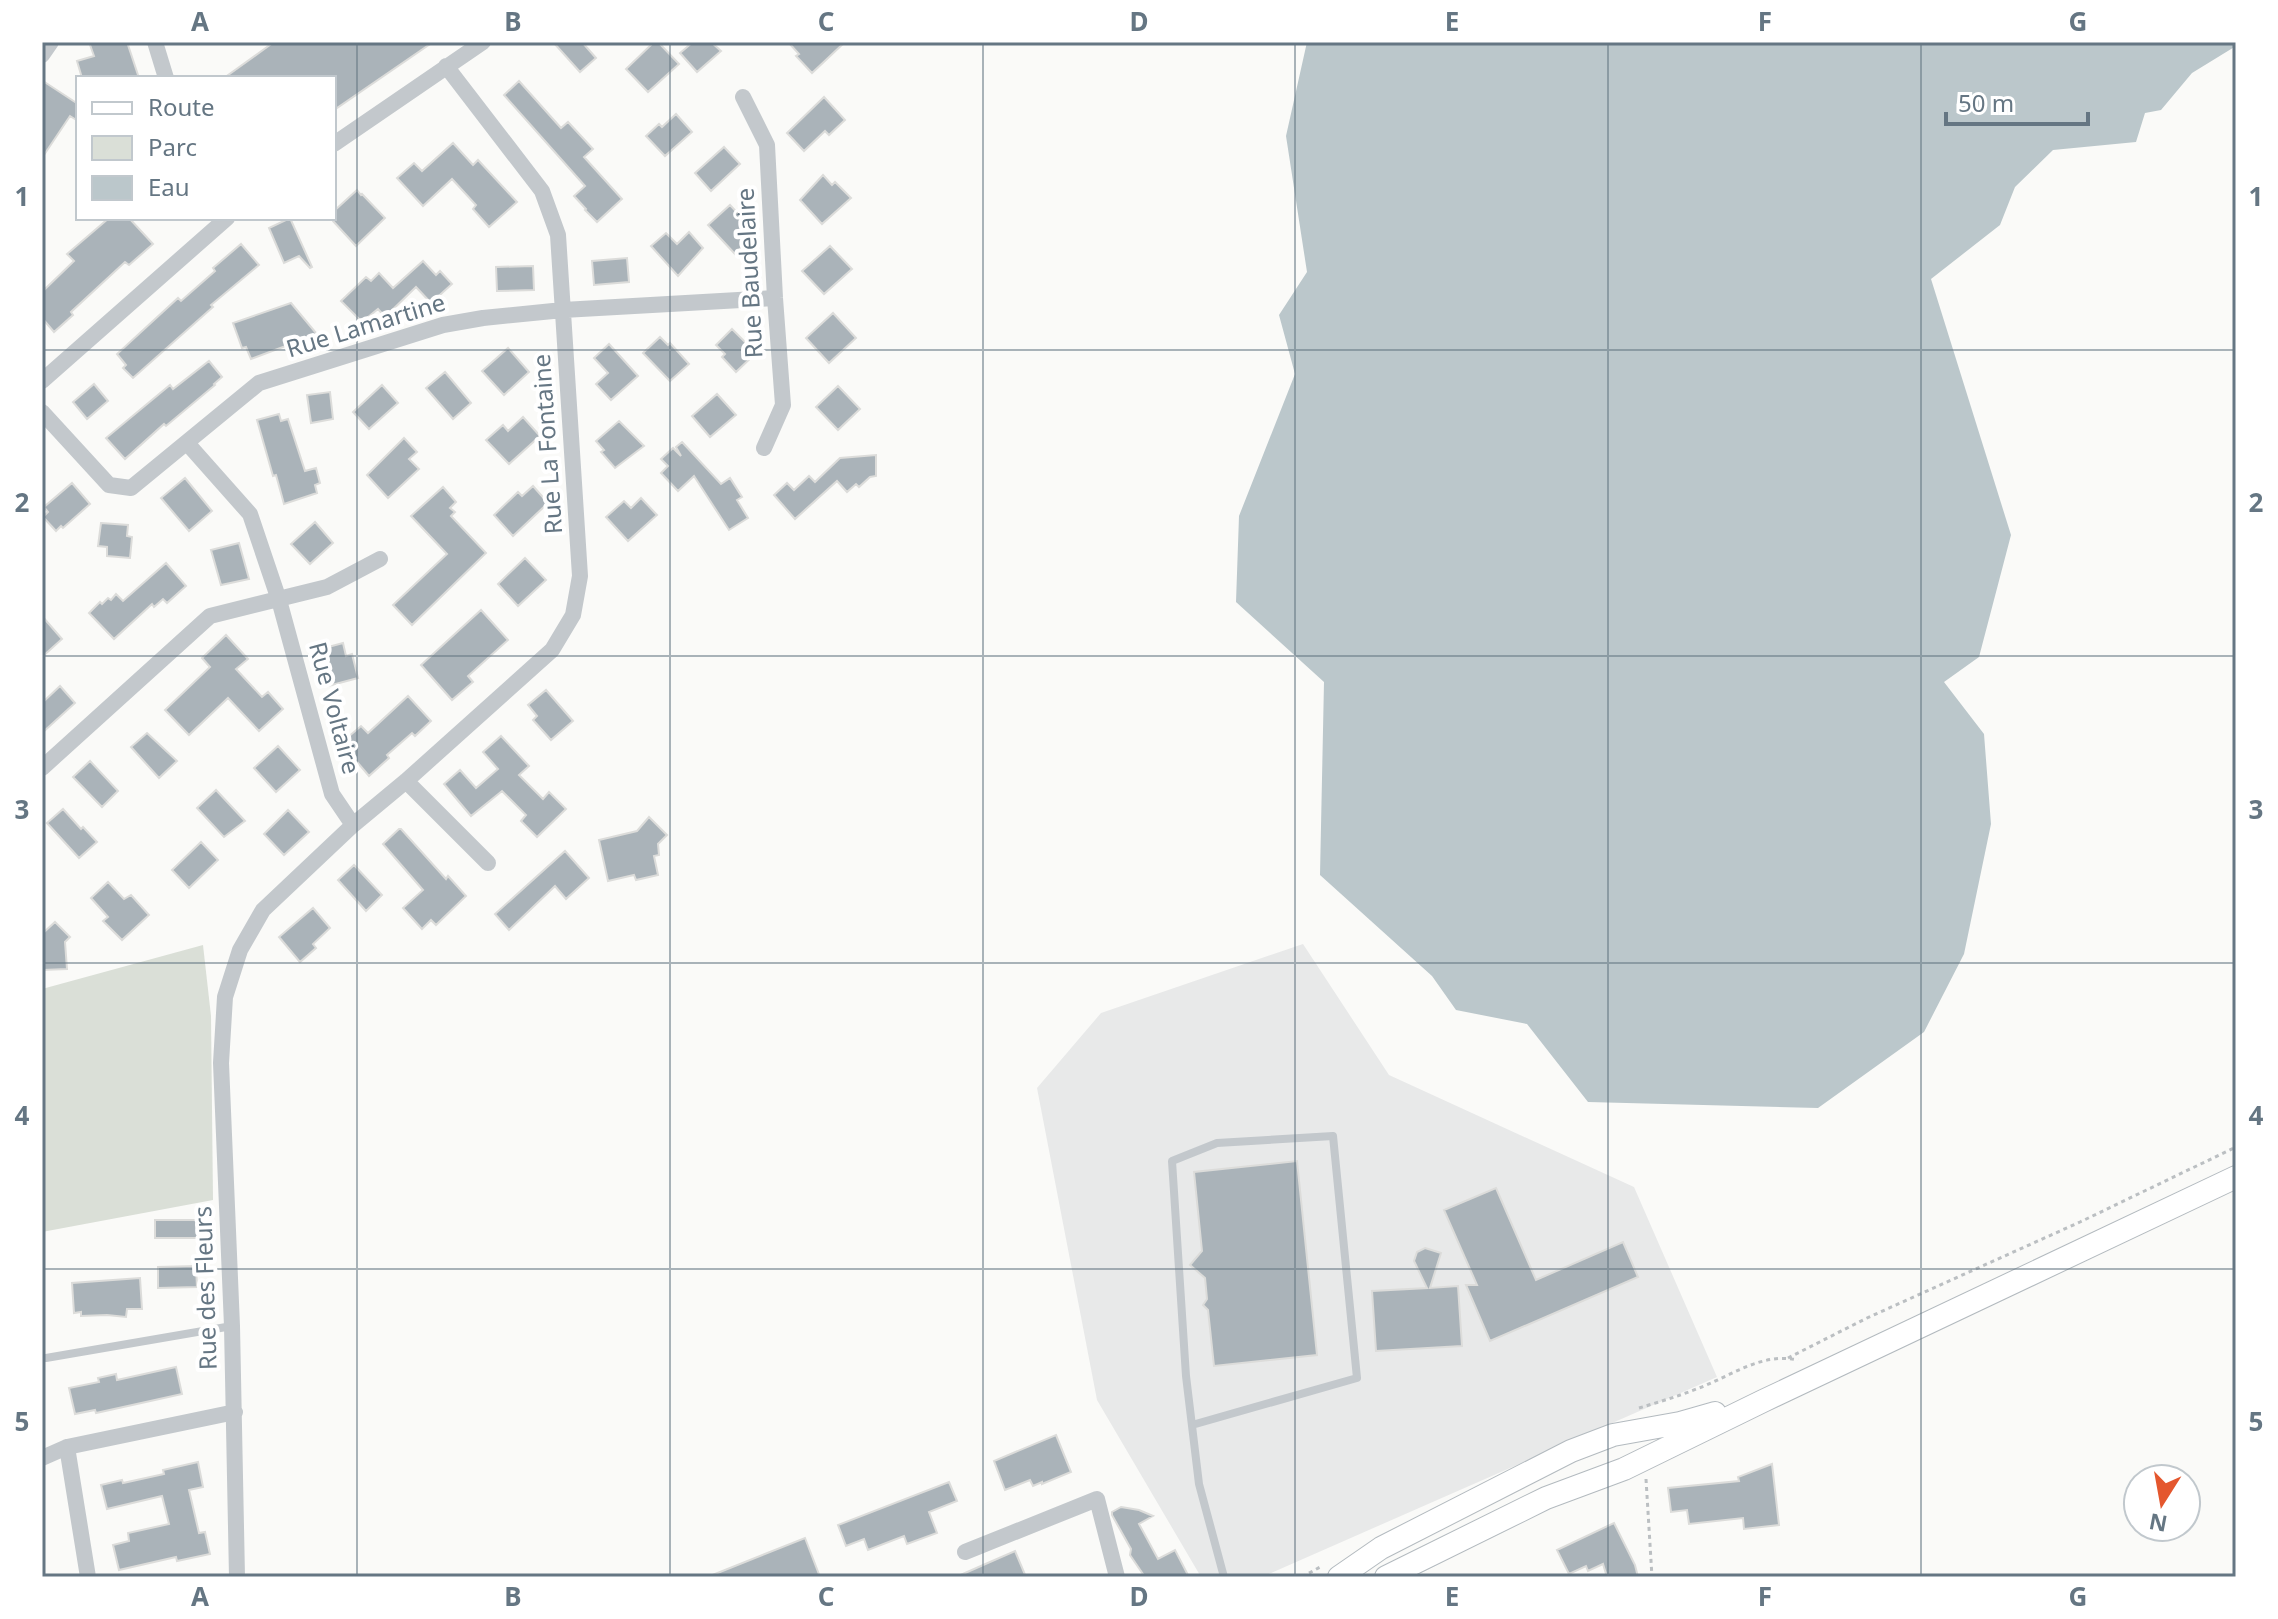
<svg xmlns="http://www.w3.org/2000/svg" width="2278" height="1619" font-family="'Noto Sans',sans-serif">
	<rect width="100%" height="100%" fill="#fafaf8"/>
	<path fill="#e8e9e9" d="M1303,944l86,131 245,112 83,190 -455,200h-61l-104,-177 -60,-312 64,-75z"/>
	<path fill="#dadfd7" d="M203,945l8,71 2,184 -171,32v-243z"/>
	<path fill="#bbc7cb" d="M1307,42h929v4l-44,27 -31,37 -16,3 -9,29 -83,8 -38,37 -15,38 -69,54 80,256 -32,122 -35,25 40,52 7,90 -27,130 -40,78 -106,76 -230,-6 -61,-78 -71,-14 -24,-34 -112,-101 4,-193 -88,-80 3,-86 56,-142 -16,-59 28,-43 -21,-136z"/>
	<path fill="#aab3b9" stroke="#dcdcda" stroke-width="2" d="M89,42h38l12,36h-57l-5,-17 17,-5z
		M274,42h159l-99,68v-32h-110z
		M553,42h29l14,16 -16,14z
		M654,42h4l21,22 -31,28 -22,-23z
		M693,42h18l10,9 -24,21 -17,-19z
		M788,42h57l-33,31 -16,-17 3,-2z
		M43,81l35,23v17l-8,-5 -28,42z
		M519,81l42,47 7,-6 25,27 -9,8 38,42 -25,23 -12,-12 1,-1 -12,-13 11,-10 -81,-91z
		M824,97l21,23 -16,15 -4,-4 -21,20 -17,-18z
		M676,114l16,18 -27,24 -19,-20 13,-12 3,3z
		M453,143l20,22 5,-5 39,42 -28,25 -16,-18 3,-4 -24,-26 -29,27 -26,-28 17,-15 8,8z
		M724,147l16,17 -29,27 -16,-18z
		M823,175l9,10 3,-3 16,16 -29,26 -22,-24z
		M357,190l4,5 1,-1 23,24 -29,28 -23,-25v-3l1,-7z
		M730,205l16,17 -4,4 5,5 -4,4 5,6 -13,13 -27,-29z
		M109,218h20l24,26 -24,21 -4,-3 -54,50 2,3 -19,17 -12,-14v-26l32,-31 -7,-7z
		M290,218l22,49 -2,1 -11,-12 -15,7 -15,-35z
		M689,232l14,16 -25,28 -27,-30 15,-13 11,11z
		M241,244l18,21 -48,40 2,2 -80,71 -10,-10 3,-3 -9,-11 61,-56 3,3 34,-30 -2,-3z
		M830,246l22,23 -28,25 -22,-23z
		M627,258l2,24 -35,3 -2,-24z
		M423,261l13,14 4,-4 12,13 -21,19 -15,-16 -31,30 -7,-8 -16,13 -21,-21 25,-24 5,4 8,-8 14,15z
		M533,266l1,24 -37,1 -1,-24z
		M291,303l30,36 -24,7 -1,-4 -45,17 -5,-12 -4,1 -9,-25z
		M833,313l23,25 -27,25 -23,-25z
		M732,329l24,24 -20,19 -14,-15 3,-3 -9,-9z
		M660,337l8,8 2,-2 19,21 -19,17 -27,-28z
		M609,344l29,32 -27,24 -15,-16 12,-11 -14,-15z
		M508,348l21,24 -25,23 -22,-24z
		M209,361l13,16 -8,7 1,1 -49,41 -2,-2 -39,35 -19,-21 64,-53 3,4z
		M445,372l26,31 -18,16 -27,-31z
		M94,384l14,17 -21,18 -14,-17z
		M382,385l16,18 -29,26 -16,-17z
		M838,386l22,23 -22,21 -22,-23z
		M330,392l3,27 -22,4 -4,-28z
		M717,394l19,21 -26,22 -18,-21z
		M279,414l2,7 7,-2 17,52 11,-3 4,15 -5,2 2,8 -33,11 -8,-29 -3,1 -16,-56z
		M523,417l17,19 -31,28 -23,-24 17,-15 5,6z
		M619,421l25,25 -29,22 -14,-16 3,-2 -8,-9z
		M404,438l13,14 -8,7 10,10 -31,29 -21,-23z
		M682,442l39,42 9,-6 12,19 -5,3 11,18 -19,12 -35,-54 -16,15 -17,-18 7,-7 -7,-7 12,-11 8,8 -5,-9z
		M876,455v21l-6,1 -11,10 -3,-3 -9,8 -10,-11 -42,38 -21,-24 13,-12 7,7 15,-14 6,6 25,-24z
		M185,478l27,33 -23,20 -28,-33z
		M72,483l18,21 -27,24 -2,-2 -5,5 -13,-14 5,-5 -4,-5z
		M533,486l15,17 -35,33 -19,-21 24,-23 4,4z
		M443,487l13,15 -6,6 5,4 -4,4 35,37 -74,72 -19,-20 54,-51 -36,-38z
		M641,498l16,17 -29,26 -22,-24 18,-16 7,7z
		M315,522l18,21 -23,21 -19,-20z
		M101,523l27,2 -1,11 5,1 -2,21 -23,-2v-9l-9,-1z
		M239,543l10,36 -28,6 -10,-35z
		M525,558l21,22 -28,26 -20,-22z
		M166,563l20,23 -19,17 -4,-4 -9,8 -2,-3 -38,35 -25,-26 11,-11 2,2 6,-6 3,2 5,-6 7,7z
		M481,610l27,30 -40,36 5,6 -21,18 -31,-35z
		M42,616l20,23 -20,18z
		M226,635l22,24 -12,10 26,28 6,-5 15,17 -24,22 -31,-33 -39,37 -24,-25 45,-43 -8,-9z
		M343,643l3,13 6,-2 6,24 -30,8 -6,-23h3l-4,-14z
		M60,686l15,17 -33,30v-30z
		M546,690l27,31 -22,19 -18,-20 4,-4 -9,-11z
		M408,696l23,25 -16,15 -3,-3 -25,22 2,3 -20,18 -28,-33 20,-17 7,7z
		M147,733l30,28 -18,17 -28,-31z
		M501,736l28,30 -10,9 24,24 6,-7 17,17 -29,28 -16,-16 5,-6 -24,-24 -31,25 -27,-32 16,-14 16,18 22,-19 -15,-17z
		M278,746l22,24 -24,22 -22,-24z
		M90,761l28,30 -16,16 -29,-30z
		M216,790l29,31 -21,16 -27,-29z
		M63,809l18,20 2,-2 14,15 -18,16 -32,-35z
		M288,810l21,22 -25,23 -20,-21z
		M649,817l18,18 -9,9 1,11 -5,1 4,19 -22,5 -2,-5 -26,6 -9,-41 38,-9z
		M399,829h2l45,50 2,-3 18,20 -30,29 -5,-5 -9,9 -19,-21 20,-18 -40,-46z
		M201,842l17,18 -29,28 -17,-18z
		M565,851l24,27 -23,21 -11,-13 -46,44 -14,-16z
		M354,865l28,30 -16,16 -28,-31z
		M108,882l16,17 7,-4 18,20 -27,25 -19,-19 5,-4 -17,-19z
		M313,908l17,20 -17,16 3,4 -16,14 -21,-25z
		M55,922l15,15 -5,5 2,27 -25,1v-36z
		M1297,1161l20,194 -103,11 -6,-56 -5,-5 4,-6 -2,-21 -15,-13 12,-14 -8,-79z
		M1496,1188l40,92 87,-38 15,35 -148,64 -24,-56h11l-33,-75z
		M155,1220h43v18h-43z
		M1425,1248l16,5 -11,35 28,-2 4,60 -86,5 -4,-60 55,-3 -13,-27 3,-9z
		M196,1266l1,21 -39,1v-21z
		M140,1278l2,31h-15l-1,8 -19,-2 -26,1v-4l-7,1 -2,-30z
		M176,1367l6,27 -86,19 -1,-3 -20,4 -6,-26 30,-6 -1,-4 18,-4 1,6z
		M1056,1435l15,37 -29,12v-2l-9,4 -3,-6 -25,10 -11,-29z
		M198,1462l5,25 -14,3 10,43 6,-1 5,22 -33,7 -1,-4 -57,13 -6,-25 16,-4 -1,-8 41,-9 -7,-28 -55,13 -6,-24 21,-5 1,3 41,-9 -1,-4z
		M1772,1464l7,61 -35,4 -1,-11 -54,6 -2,-14 -16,2 -3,-24 71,-7 -1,-4z
		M949,1482l8,19 -28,11 8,21 -30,11 -3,-8 -36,14 -4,-11 -18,7 -8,-21z
		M1121,1507l18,3 14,6 -14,8 19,35 17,-9 14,27h-44l-15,-22 1,-6 -19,-34v-3z
		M1614,1523l21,42 3,12h-31l-4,-13 -15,7 -2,-5 -17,8 -12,-24z
		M805,1538l15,39h-110v-1z
		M1015,1551l11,26h-70l34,-15z"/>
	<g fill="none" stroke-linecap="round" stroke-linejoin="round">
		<defs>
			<path id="secondary" d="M1339,1577l42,-29 190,-97 42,-16 67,-12 35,-10
				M1386,1577l160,-79 78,-29 139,-68 473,-224"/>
		</defs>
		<use href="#secondary" stroke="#b3babf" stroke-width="24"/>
		<path stroke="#bbbfc2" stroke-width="3" stroke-dasharray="4 4" stroke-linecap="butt" d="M1788,1358l79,-40 213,-96 156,-75
			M1639,1408c20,-6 40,-12 60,-20 32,-12 63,-36 99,-28
			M1646,1479l6,98
			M1302,1577l20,-11"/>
		<path stroke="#c3c8cc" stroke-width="8" d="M46,1358l186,-32
			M1192,1425l165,-47 -24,-242 -116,7 -45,18 14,215 13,108 25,93"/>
		<path stroke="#c3c8cc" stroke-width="16" d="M155,42l11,36
			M42,55l9,-13
			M743,97l24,48 8,153 8,107 -19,43
			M334,144l149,-102
			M42,381l185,-163
			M42,412l67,73 22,3 128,-105 184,-58 40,-7 80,-8 212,-12
			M187,443l63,71 29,86 53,194 21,31
			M42,768l168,-152 117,-29 53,-28
			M406,781l82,82
			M67,1447l21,130
			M42,1458l25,-11 168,-35
			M965,1552l132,-53 20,78
			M237,1577l-5,-251 -11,-263 4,-66 15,-47 23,-40 90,-85 53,-44 146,-131 21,-35 7,-39 -22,-341 -16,-44 -96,-125"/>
		<use href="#secondary" stroke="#fff" stroke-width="22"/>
	</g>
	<path fill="none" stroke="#657683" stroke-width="2" stroke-opacity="0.55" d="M357,42v1535M670,42v1535M983,42v1535M1295,42v1535M1608,42v1535M1921,42v1535M42,350h2194M42,656h2194M42,963h2194M42,1269h2194"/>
	<g text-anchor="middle" stroke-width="8" stroke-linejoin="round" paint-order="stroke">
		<g font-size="24" fill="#657683" stroke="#fff">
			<text transform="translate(750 273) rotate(-93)" y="8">Rue Baudelaire</text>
			<text transform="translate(366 326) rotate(-17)" y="8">Rue Lamartine</text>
			<text transform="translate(548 444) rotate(-94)" y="8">Rue La Fontaine</text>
			<text transform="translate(334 708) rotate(75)" y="8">Rue Voltaire</text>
			<text transform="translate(206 1288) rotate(-92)" y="8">Rue des Fleurs</text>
		</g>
	</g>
	<rect width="2278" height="1619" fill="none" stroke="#ffffff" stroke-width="88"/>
	<rect x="76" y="76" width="260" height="144" fill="#ffffff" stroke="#c1c8cd" stroke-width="2"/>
	<rect x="92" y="102" width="40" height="12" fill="#ffffff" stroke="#c1c8cd" stroke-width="2"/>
	<text x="148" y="116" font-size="24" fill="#657683">Route</text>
	<rect x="92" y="136" width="40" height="24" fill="#dadfd7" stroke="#c1c8cd" stroke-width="2"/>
	<text x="148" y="156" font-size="24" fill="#657683">Parc</text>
	<rect x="92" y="176" width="40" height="24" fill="#bbc7cb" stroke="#c1c8cd" stroke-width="2"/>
	<text x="148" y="196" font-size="24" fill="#657683">Eau</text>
	<g transform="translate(2162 1503) rotate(191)"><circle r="38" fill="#ffffff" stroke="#c1c8cd" stroke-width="2"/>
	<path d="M0-6L14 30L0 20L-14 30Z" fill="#e4572e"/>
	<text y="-12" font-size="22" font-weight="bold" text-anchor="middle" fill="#657683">N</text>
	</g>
	<path d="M1946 112v12h142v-12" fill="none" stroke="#657683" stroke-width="4"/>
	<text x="1958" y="112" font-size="24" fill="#657683" stroke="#ffffff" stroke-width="6" paint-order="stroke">50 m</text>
	<rect x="44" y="44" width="2190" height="1531" fill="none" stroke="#657683" stroke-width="3"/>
	<g font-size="26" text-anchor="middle" font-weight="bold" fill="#657683">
		<text x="200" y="31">A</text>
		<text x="513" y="31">B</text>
		<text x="826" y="31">C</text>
		<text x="1139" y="31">D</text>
		<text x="1452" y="31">E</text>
		<text x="1765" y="31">F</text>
		<text x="2078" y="31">G</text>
		<text x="22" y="206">1</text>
		<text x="2256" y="206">1</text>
		<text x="22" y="512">2</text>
		<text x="2256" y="512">2</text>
		<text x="22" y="819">3</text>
		<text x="2256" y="819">3</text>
		<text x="22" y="1125">4</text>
		<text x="2256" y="1125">4</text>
		<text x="22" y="1431">5</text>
		<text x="2256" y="1431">5</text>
		<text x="200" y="1606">A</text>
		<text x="513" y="1606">B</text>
		<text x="826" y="1606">C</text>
		<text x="1139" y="1606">D</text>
		<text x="1452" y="1606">E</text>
		<text x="1765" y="1606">F</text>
		<text x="2078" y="1606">G</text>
	</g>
</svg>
